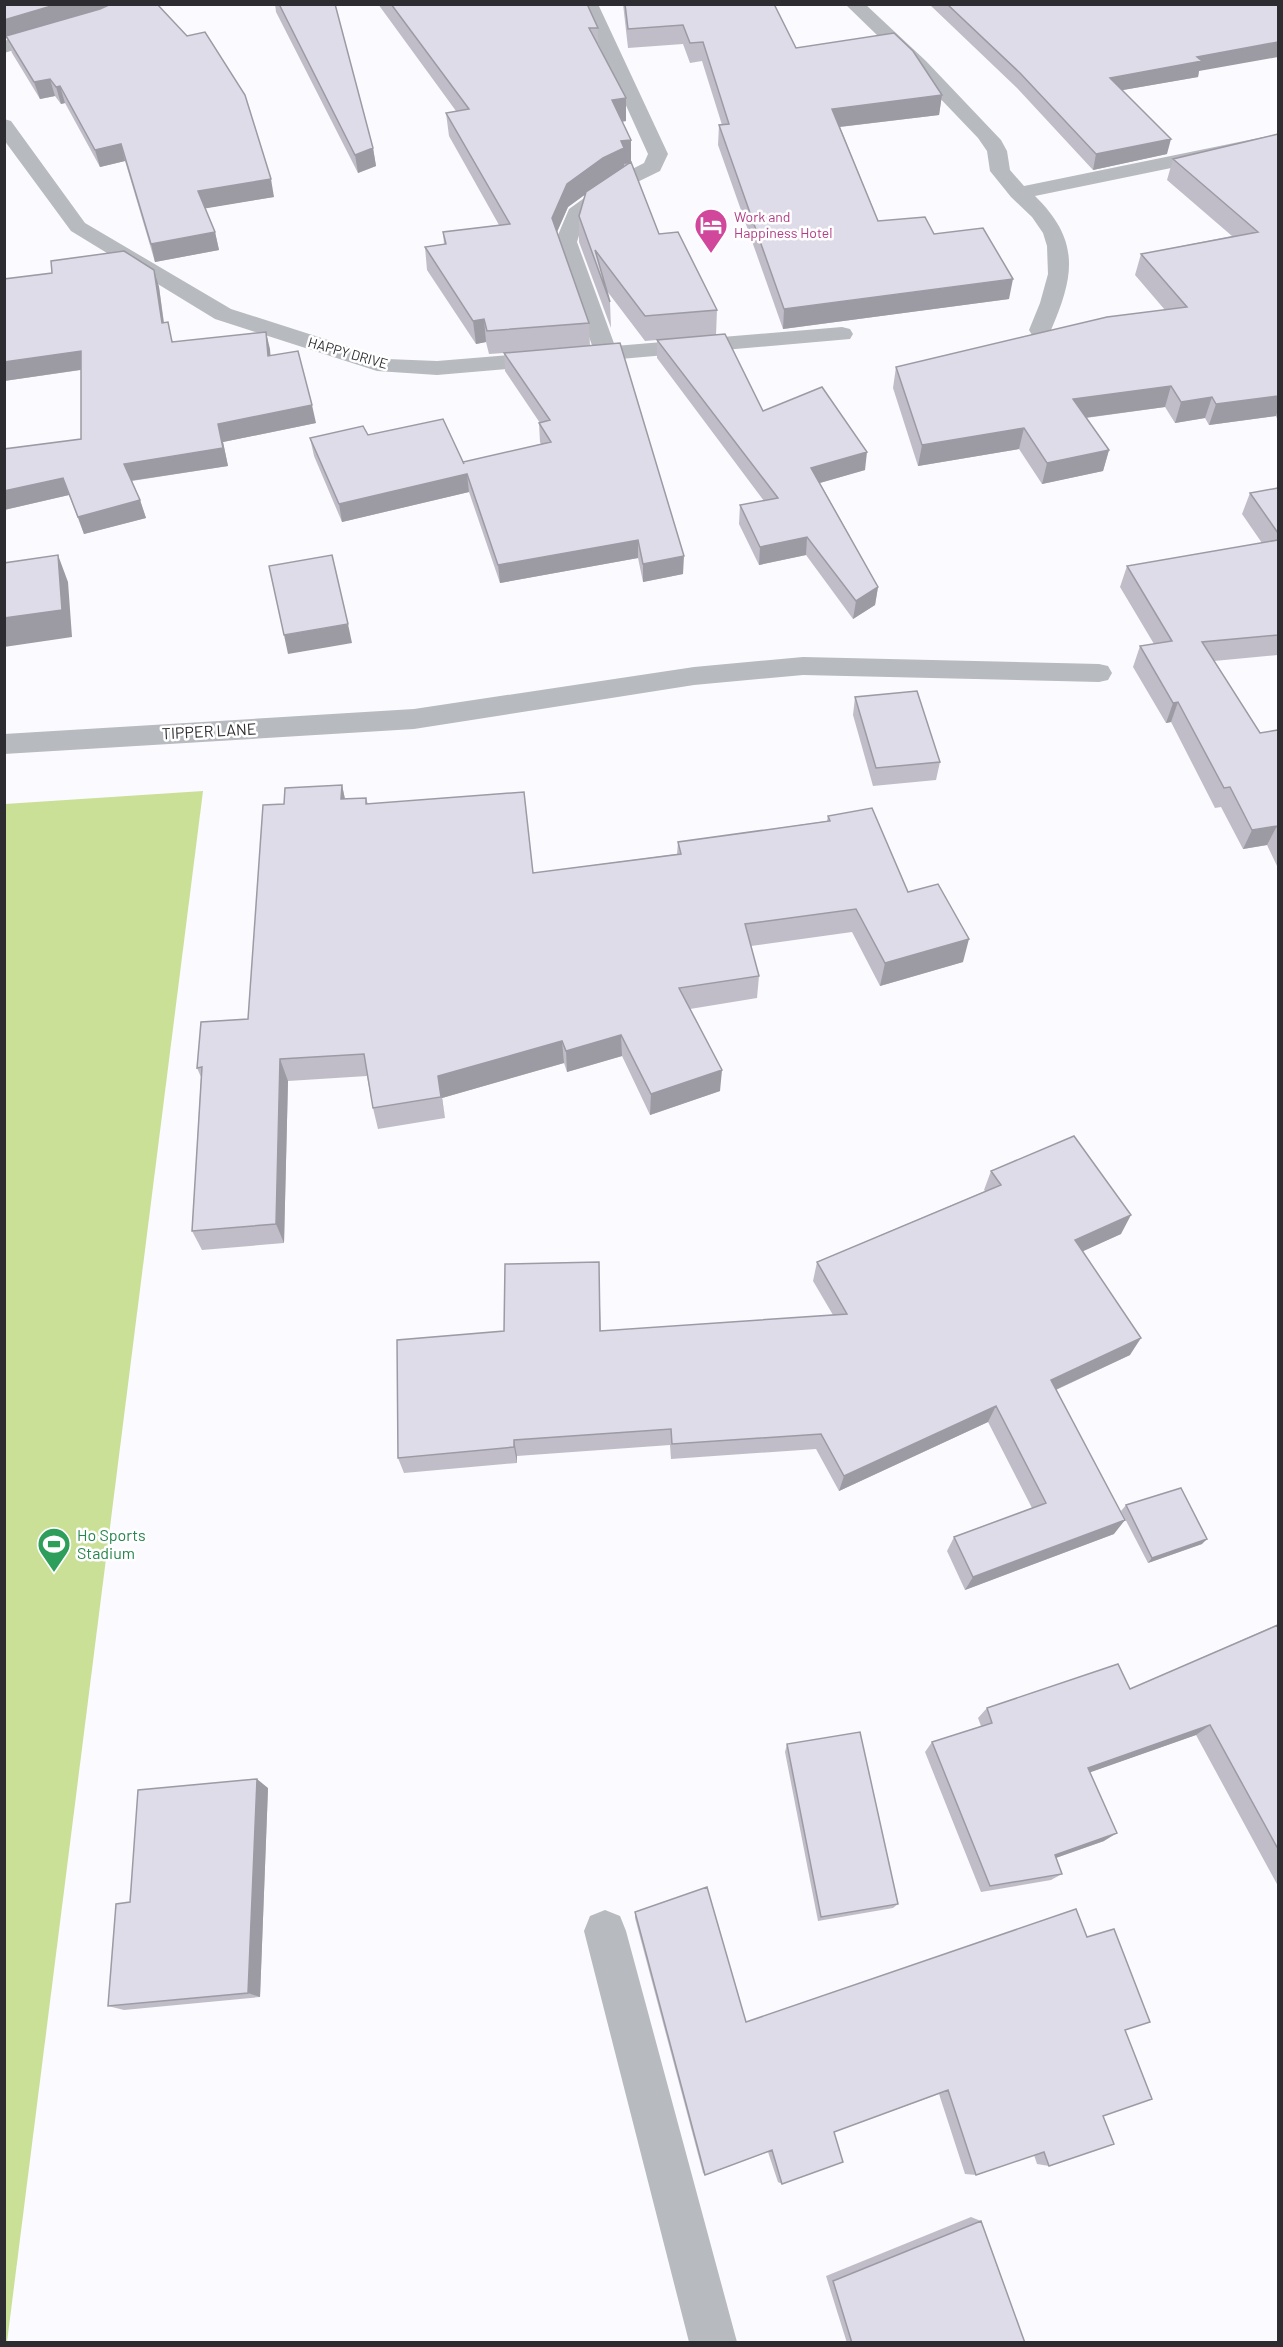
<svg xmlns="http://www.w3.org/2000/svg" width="1283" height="2347" font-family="Barlow,sans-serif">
	<rect width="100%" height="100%" fill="#fbfaff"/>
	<path fill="#c9e096" d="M203,791l-196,1551h-2v-1538z"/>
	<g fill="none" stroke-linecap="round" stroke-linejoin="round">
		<path fill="#b7babf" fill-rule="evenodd" d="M117,4h26l-3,4 -36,16 -100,29v-12l86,-25z
			M580,4h18l70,150 -8,17 -41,20 -34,25 -8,26 38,104 227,-19 8,2 3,5 -3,5 -413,36 -60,-4 -162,-52 -144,-88 -67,-91v-21l7,2 74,102 146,86 156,50 50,2 156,-13 -38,-106 14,-33 36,-26 39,-20 4,-9z
			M845,4h20l61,57 75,79 6,11 3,19 14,16 254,-52v12l-243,50c45,44 40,79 16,134l-3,5 -8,2 -8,-2 -3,-5 11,-27 8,-29 -1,-28 -4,-13 -11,-16 -21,-20 -21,-26 -3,-20 -9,-13 -66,-69z
			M803,657l296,7 9,2 4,7 -4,7 -9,2 -296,-7 -109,10 -280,44 -410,25v-20l410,-25 280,-42z
			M605,1910l15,6 6,15 111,411h-48l-105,-411 6,-15z"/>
	</g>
	<path fill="#c0bdc8" d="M4,4l270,193 -69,11 10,24 4,18 -64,12 -30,-101 -25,6 -35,-64 -4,1 -6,-8 -15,3 -28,-46 -5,-15z
		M275,4h60l38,144 3,18 -18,7 -82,-161z
		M378,4h209l11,24v18l28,75 -4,1 9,18v23l28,71 58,76 -1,25 47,76 102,59 -45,13 58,104 -3,18 -22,14 -47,-64 -47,10 -20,-41 1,-19 24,-4 -107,-143v-18l-12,1 -38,-50 3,11 1,26 -32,-86v-26l6,-22 -17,13 -11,25 32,91 1,23 93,228 -40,8 -5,-24 -138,25 -31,-91 -127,30 -28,-66 -4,-18 58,-3 95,28 78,-19 -1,-2 -1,-19h1l-35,-52 -1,-18 -15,1 -3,-12 -10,2 -49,-74 -2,-23 19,-3 -1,-12 56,-7 -50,-89 -3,-23 10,-2z
		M623,4h151l22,44 146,47 -3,20 -99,12 38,94 56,13 75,65 -226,30 -65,-184 1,-20h3l-20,-64 -12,2 -7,-19 -55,4z
		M929,4h349l-79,67 -1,6 -76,13 45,64 -74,16 -76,-82z
		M1278,134v287l-2,-5 -67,9 -4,-7 -30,5 -10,-16 -79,11 23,32 -6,21 -61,13 -23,-35 -101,17 -25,-78 3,-21 269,-57 -30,-35 6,-21 91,-18 -65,-56 6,-21z
		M154,270l5,17 5,35 9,20 93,-10 4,24 46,67 -93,19 5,24 -96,15 8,19 6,18 -62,16 -15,-39 -65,15v-61l77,-10v-69l-77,11v-102z
		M1278,488v167l-64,6 46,72 18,-3v138l-11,-23 -24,4 -22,-42 -6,1 -44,-86 -5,1 -33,-56 7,-21 14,-2 -34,-57 7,-21 135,-23 -20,-29 8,-21z
		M855,697l85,65 -4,18 -63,6 -20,-71z
		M342,785l3,14 21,-1 2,6 165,69 144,-19 1,-12 149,-21 1,-5 80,76 55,70 -83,24 -28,-54 -101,14 8,30 -2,22 -67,11 30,82 -70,24 -28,-59 -55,16 -3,-9 -122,35 3,20 -67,11 -5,-21 -6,-32 -79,5 -4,162 -82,7 -10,-19 9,-154 -4,-9 51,-49z
		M991,1171l130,63 -39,17 48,104 -74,35 58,144 -149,56 -18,-39 7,-14 78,-29 -44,-86 -149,69 -23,-42 -145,10 -1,-14 -153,11v7l-113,10 -6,-15 106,-127 95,-51 2,51 232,-16 -20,-34 4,-19 168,-71 -1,-1z
		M1126,1505l76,39 -54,19 -27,-52z
		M1278,1624v262l-82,-151 -106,37 14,69 -48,17 6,16 -11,6 -70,12 -56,-140 7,-10 49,-16 -3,-8 9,-10 143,-19z
		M787,1744l111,160 -5,4 -75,13 -33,-169z
		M268,1788l-8,209 -136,13 -16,-4 22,-104z
		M635,1912l111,110 341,-85 38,93 -22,86 -54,50 -12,-2 -3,-9 -58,20 -11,-1 -26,-80 -105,38 -52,52 -4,-2 -10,-30 -63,23 -2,-2 -68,-255z
		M971,2217l10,4 44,122h-178l-21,-67z"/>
	<path fill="#9c9aa3" d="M58,4h52l-21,10 -85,25v-19z
		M1278,42v15l-79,14 -1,6 -92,16 4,-15 87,-21z
		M50,79l5,17 -15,3 -6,-17z
		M60,86l5,17 -4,1 -5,-17z
		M942,95l-3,20 -109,13 2,-19z
		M626,98v23l-14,2v-23z
		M1171,139l-4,15 -74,16 3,-16z
		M631,140v23l-7,1v7l-20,10 -36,26 -15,34 -1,-23 15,-34 54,-43z
		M121,144l4,17 -25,6 -5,-17z
		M373,148l3,18 -18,7 -3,-18z
		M271,179l3,18 -72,12 -4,-18z
		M215,232l4,18 -64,12 -4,-18z
		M154,270l5,17 7,54 -4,-18z
		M1013,279l-4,20 -226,30 1,-20z
		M484,319l2,23 -10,2 -3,-23z
		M266,332l4,17 2,25 -4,-18z
		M81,351l5,18 -82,12v-19z
		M1171,386l-6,21 -97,13 5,-21z
		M1278,396v14l-2,6 -67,9 7,-21z
		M1212,397l-7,21 -30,5 6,-21z
		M312,405l4,18 -93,19 5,24 -99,15 -5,-17 94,-40z
		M1024,428l-5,21 -101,17 4,-21z
		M1109,450l-6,21 -61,13 5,-21z
		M867,452l-2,18 -56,16 2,-18z
		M467,474l2,18 -127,30 -3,-18z
		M63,478l6,17 -65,15v-19z
		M140,500l6,18 -62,16 -6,-17z
		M807,537l-1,18 -47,10 1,-18z
		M638,540v18l-138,25 -2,-18z
		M58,555l10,27 4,55 -68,10v-29z
		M684,556l-1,18 -40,8v-18z
		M878,587l-3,18 -22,14 3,-18z
		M348,624l4,19 -64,11 -4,-19z
		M1178,702l-7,20 -5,1 7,-20z
		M342,785l5,24 -6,-10z
		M1277,826l-10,19 -24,4 9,-19z
		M969,939l-6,23 -83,24 5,-23z
		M621,1035l1,21 -55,16 -1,-21z
		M562,1041l2,22 -122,35 3,20 -7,-42z
		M280,1059l8,22 -4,162 -8,-19z
		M722,1070l-2,21 -70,24 1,-21z
		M1131,1215l-10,19 -55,25 9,-19z
		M1141,1338l-11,17 -88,41 9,-16z
		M996,1406l-8,16 -149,69 5,-15z
		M514,1440l3,16v7l-3,-16z
		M1125,1520l-11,14 -149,56 8,-13z
		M1207,1539l-5,5 -54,19 4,-5z
		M1210,1725l-14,10 -119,42 11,-9z
		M257,1779l11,9 -8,209 -12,-4z
		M1117,1833l-13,8 -60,21 11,-7z"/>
	<path fill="#dfdce9" stroke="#9c9aa3" stroke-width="1.5" d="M4,4h54l-54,16z
		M111,4h46l30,32 18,-4 40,63 26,84 -73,12 17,41 -64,12 -30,-100 -26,6 -35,-64 -4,1 -6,-8 -16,3 -28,-46 94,-27z
		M279,4h56l38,144 -18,7z
		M391,4h196l11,24h-9l37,70 -14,2 19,40 -10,1 3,7 -21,10 -36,26 -15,34 37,105 -102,8 -3,-12 -11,2 -48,-74 21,-3 -3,-12 67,-8 -64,-111 23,-4z
		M625,4h149l22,44 98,-15 19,18 29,44 -110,14 46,112 47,-4 9,17 49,-6 30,51 -229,30 -65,-184 10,-1 -26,-82 -13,1 -7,-18 -55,4z
		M947,4h331v38l-81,15 5,4 -92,17 61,61 -75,15 -76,-81z
		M1278,134v262l-62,8 -4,-7 -31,5 -10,-16 -98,13 36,51 -62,13 -23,-35 -102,17 -26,-78 211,-50 80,-10 -46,-53 117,-22 -85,-73z
		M631,162l28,72 19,-2 39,78 -72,6 -50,-66 15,52 -31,-86 7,-24z
		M124,251l30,19 8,53 6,-1 4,20 94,-10 2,24 30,-5 14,54 -94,19 5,24 -99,16 16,36 -62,17 -15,-39 -59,13v-42l77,-10v-88l-77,11v-83l48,-6 -1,-12z
		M725,334l38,77 59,-24 45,65 -56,16 67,119 -22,14 -49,-64 -47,10 -20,-42 38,-7 -121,-158z
		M620,343l64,213 -41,8 -5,-24 -140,25 -31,-91 -128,30 -29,-66 53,-12 5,9 75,-16 21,45 -1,-2 88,-20 -12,-19 11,-3 -46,-67z
		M1278,488v45l-28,-40z
		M1278,540v95l-76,7 58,91 18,-3v99l-1,-3 -25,4 -22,-43 -6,1 -46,-86 -5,1 -33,-57 32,-5 -45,-75z
		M58,555l4,55 -58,8v-55z
		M332,555l16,69 -64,11 -15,-69z
		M917,691l23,71 -64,6 -21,-71z
		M342,785l-1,14 25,-1v6l158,-12 9,81 148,-19 -3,-12 152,-21 -2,-5 44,-8 36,84 30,-8 31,55 -84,24 -29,-54 -111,15 14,52 -80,12 43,82 -71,24 -30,-59 -55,16 -4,-10 -124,35 3,21 -68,11 -9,-54 -84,5 -4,165 -84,7 10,-164 -5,1 4,-46 47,-3 15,-214 21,-1 1,-16z
		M1074,1136l57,79 -56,25 66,98 -90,42 74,140 -152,57 -19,-40 92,-34 -50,-97 -152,70 -23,-42 -149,10 -1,-15 -157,11v7l-116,11 -1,-118 107,-9 1,-67 94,-2 1,69 247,-17 -30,-52 184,-77 -10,-14z
		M1181,1488l26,51 -55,19 -26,-53z
		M1278,1625v224l-68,-124 -122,43 29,65 -62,22 7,19 -72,12 -58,-144 60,-19 -5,-15 131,-44 12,25z
		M860,1732l38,172 -77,13 -34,-173z
		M257,1779l-9,214 -140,13 8,-102 14,-2 8,-112z
		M707,1887l39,135 330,-113 11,28 27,-8 36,93 -25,8 27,69 -49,17 11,28 -65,22 -5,-14 -68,23 -28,-85 -114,42 9,30 -61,22 -10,-34 -67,25 -70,-263z
		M981,2221l44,122h-173l-19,-62z"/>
	<defs>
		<symbol id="hotel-pin" viewBox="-11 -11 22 30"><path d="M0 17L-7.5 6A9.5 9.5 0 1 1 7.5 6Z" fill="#d1479c" stroke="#fff"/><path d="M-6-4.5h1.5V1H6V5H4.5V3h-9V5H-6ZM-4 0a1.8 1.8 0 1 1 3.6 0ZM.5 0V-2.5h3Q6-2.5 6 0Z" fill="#fff"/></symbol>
		<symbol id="stadium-pin" viewBox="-11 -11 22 30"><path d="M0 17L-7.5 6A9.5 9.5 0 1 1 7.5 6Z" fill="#2e9e5b" stroke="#fff"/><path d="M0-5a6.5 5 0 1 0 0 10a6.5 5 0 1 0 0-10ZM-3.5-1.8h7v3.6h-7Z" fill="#fff"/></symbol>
	</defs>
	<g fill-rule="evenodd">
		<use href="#hotel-pin" x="692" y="206" width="38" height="52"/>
		<use href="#stadium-pin" x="35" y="1525" width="38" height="52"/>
	</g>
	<g text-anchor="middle" stroke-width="5" stroke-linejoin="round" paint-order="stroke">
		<g font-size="14" fill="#b23c85" stroke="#fff" text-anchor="start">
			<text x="734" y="222">Work and<tspan x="734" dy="16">Happiness Hotel</tspan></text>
		</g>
		<g font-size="14" fill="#2d2c30" stroke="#fff">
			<text transform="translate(348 353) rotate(16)" y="5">HAPPY DRIVE</text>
		</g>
		<g font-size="16" fill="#2d2c30" stroke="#fff">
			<text transform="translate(209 731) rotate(-3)" y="6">TIPPER LANE</text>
		</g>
		<g font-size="16" fill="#27864d" stroke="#fff" text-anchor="start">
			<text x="77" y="1541">Ho Sports<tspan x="77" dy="18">Stadium</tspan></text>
		</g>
	</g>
	<rect width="1283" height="2347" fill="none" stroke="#2d2c30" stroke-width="12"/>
</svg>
